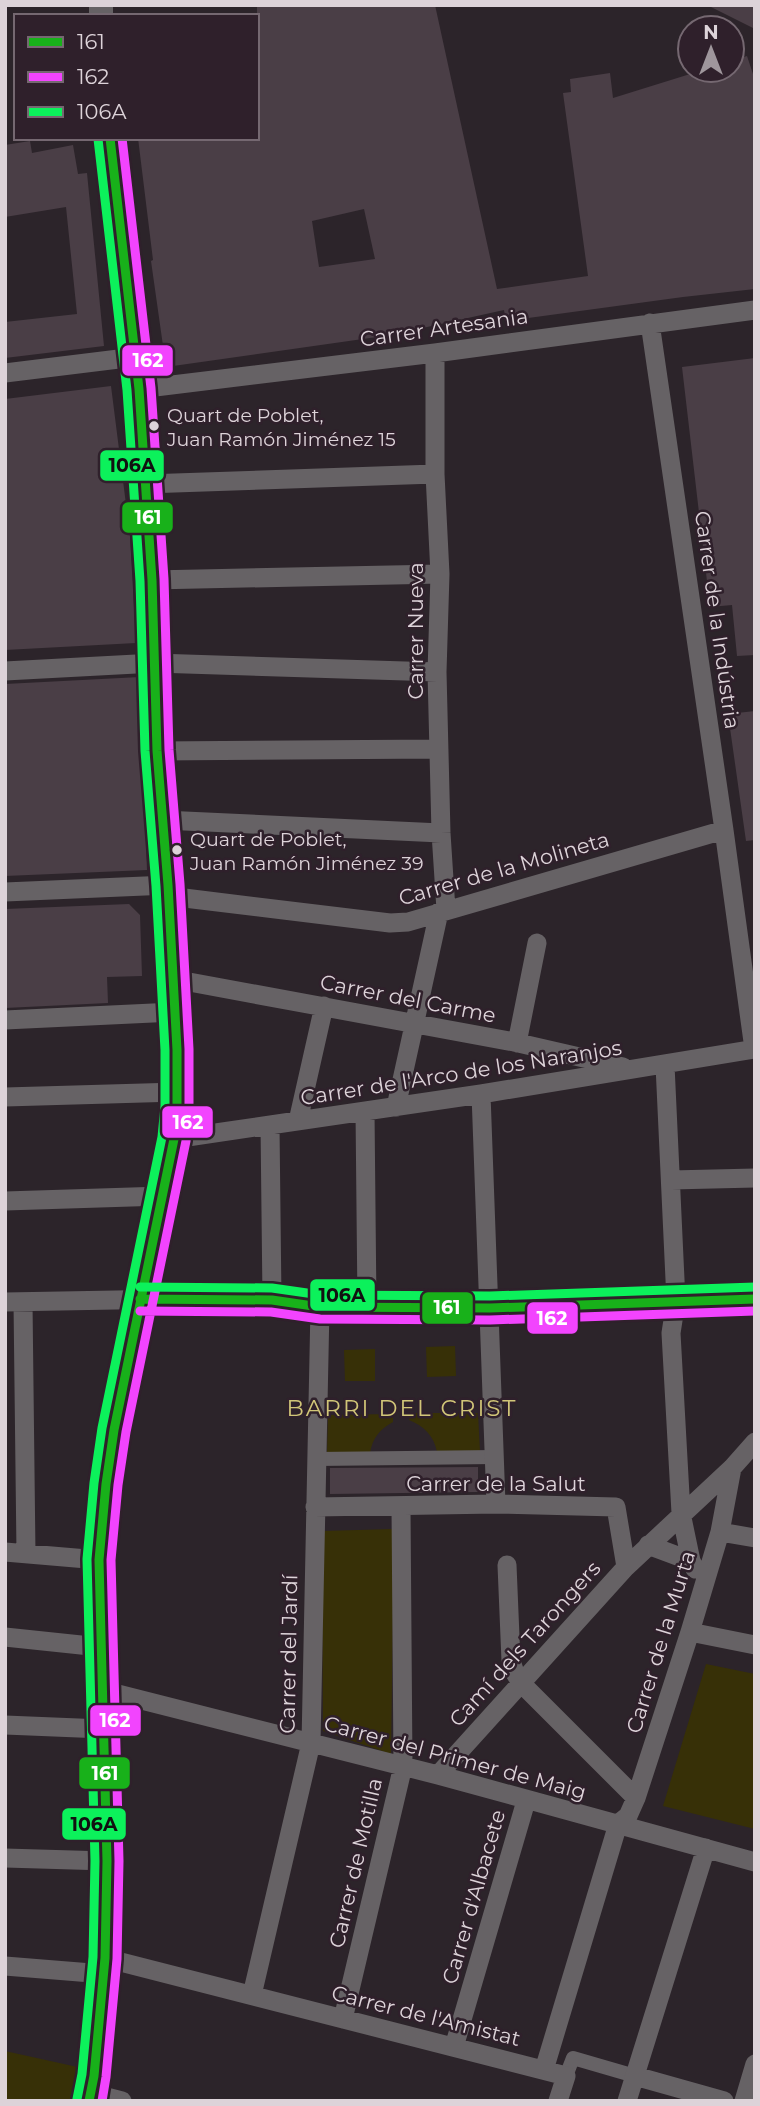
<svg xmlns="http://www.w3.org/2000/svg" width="760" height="2106" font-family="Montserrat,sans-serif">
	<rect width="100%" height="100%" fill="#2c242a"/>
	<path fill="#373007" d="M455,1346l1,30 -29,1 -1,-30z
		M375,1349v32h-30l-1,-31z
		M409,1413h69l2,39h-43c-3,-16 -13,-26 -28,-32z
		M393,1414v8c-13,7 -21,16 -23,32h-43l1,-39z
		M394,1529l-3,225 -68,-23 -1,-200z
		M706,1664l49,10v155l-92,-23z
		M5,2051l77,17 -10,33h-67z"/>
	<path fill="#4a3e46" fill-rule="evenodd" d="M257,5h178l62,284 91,-13 -25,-183 8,-1 -1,-13 40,-6 3,25 90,-28h29v-9l15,-5 8,24v209l-72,8 -177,24 -2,-11 -113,25 -225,32 -15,-106 2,-1 -15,-122h119zM364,209l11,50 -56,8 -7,-46z
		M707,5h48v24z
		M30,141l2,12 41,-8 5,29 9,-1 17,173 -99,12v-36l72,-8 -11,-107 -61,10v-72z
		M755,358v297l-18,1 -5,-51 -22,2 -28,-240z
		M111,386l19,150 6,107 -131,7v-251z
		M140,677l7,193 -142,6v-192z
		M755,711v129l-9,1 -18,-127z
		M129,904l11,11 2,61 -35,1 1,26 -103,5v-99z
		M478,1467v25l-148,2v-26z"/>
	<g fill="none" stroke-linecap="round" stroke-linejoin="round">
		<path stroke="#666265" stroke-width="14" d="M316,1459l179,-2
			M566,2076l7,-18 62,18"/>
		<path stroke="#666265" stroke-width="19" d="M650,323l74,507 30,219
			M435,353v121l5,100 -3,98 4,161 5,77
			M5,373l130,-16
			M139,389l296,-36 320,-43
			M145,484l290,-10
			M152,580l288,-6
			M5,671l150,-8 282,9
			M157,751l282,-2
			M163,820l278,13
			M5,892l163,-7
			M168,896l222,27 18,-1 316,-92
			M173,979l341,63 109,25
			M5,1020l169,-8
			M517,1043l20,-100
			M665,1065l11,236 -5,32 10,180 10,48
			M481,1094l15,410
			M5,1097l173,-5
			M396,1107l43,-195
			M365,1111l2,195
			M298,1121l26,-115
			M270,1125l2,175
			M174,1139l307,-45 274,-45
			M671,1180l84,-2
			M5,1201l158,-5
			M5,1302l222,-4 45,2 48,7 170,1 265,-9
			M23,1302l3,252
			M315,1507l181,-3 120,3 10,60
			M720,1532l35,6
			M648,1545l43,16 4,8
			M5,1552l94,8
			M507,1565l4,96 4,12 6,10 115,115
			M690,1632l65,13
			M5,1637l95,10
			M5,1725l98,4 -1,-39 336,85 317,87
			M438,1775l188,-208 106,-99 23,-26
			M5,1858l102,3
			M105,1958l461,118 -8,25
			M5,1966l99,8
			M252,1995l59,-252 9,-436
			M343,2019l60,-253 -2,-259
			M454,2047l72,-246
			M544,2070l74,-246 10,-8 8,-18 54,-166 30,-100 12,-64
			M635,2076l89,25
			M91,2093l31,8
			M627,2101l79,-253
			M744,2101l11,-37"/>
		<path stroke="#666265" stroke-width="24" d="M101,5v11
			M102,1690c-2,-44 -6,-89 -3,-133 11,-142 48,-279 75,-418l3,-32v-57l-9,-165 -11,-134 -5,-171 -13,-191 -29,-251
			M89,2101c8,-28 8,-57 11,-86 10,-95 6,-190 3,-286"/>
		<defs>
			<path id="bus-1" d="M140,1299l132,1 48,7 170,1 265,-9
				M89,2101l5,-25 11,-118 2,-97 -8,-301 7,-76 8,-54 60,-291 3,-32v-57l-9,-165 -11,-134 -5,-171 -13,-191 -29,-251"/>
			<path id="bus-2" d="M140,1311l131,1 49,7 170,1 265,-9
				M102,2101l4,-24 11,-118 2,-98 -8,-301 7,-75 8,-53 60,-291 3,-34v-58l-9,-165 -11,-134 -5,-171 -13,-191 -29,-250"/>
			<path id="bus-3" d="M140,1287l132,1 49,7 169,1 265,-9
				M77,2099l5,-25 11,-117 2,-96 -8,-302 7,-76 8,-55 60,-291 3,-31v-56l-9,-164 -11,-135 -5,-170 -13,-191 -29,-251"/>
		</defs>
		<use href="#bus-1" stroke="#2f202b" stroke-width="14"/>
		<use href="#bus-2" stroke="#2f202b" stroke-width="14"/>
		<use href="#bus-3" stroke="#2f202b" stroke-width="14"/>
		<use href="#bus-1" stroke="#18b11a" stroke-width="9"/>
		<use href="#bus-2" stroke="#f244fe" stroke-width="9"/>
		<use href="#bus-3" stroke="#0cf15b" stroke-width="9"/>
	</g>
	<g fill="#ddd3d9" stroke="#2f202b" stroke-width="2.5">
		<circle cx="154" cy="426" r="6"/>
		<circle cx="177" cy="850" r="6"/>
	</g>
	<g text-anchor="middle" stroke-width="5" stroke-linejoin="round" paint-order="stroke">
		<g font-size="19" fill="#ddd3d9" stroke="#2f202b" text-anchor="start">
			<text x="167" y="422">Quart de Poblet,<tspan x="167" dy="24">Juan Ramón Jiménez 15</tspan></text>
			<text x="190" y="846">Quart de Poblet,<tspan x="190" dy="24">Juan Ramón Jiménez 39</tspan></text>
		</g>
		<g font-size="21" fill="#ddd3d9" stroke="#2f202b">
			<text transform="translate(444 328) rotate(-8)" y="7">Carrer Artesania</text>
			<text transform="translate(717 620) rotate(82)" y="7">Carrer de la Indústria</text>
			<text transform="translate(416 631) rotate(-90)" y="7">Carrer Nueva</text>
			<text transform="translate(504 869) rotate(-16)" y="7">Carrer de la Molineta</text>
			<text transform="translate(408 999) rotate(11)" y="7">Carrer del Carme</text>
			<text transform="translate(461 1073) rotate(-9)" y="7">Carrer de l'Arco de los Naranjos</text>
			<text x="496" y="1491">Carrer de la Salut</text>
			<text transform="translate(661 1642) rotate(-73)" y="7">Carrer de la Murta</text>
			<text transform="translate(525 1644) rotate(-48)" y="7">Camí dels Tarongers</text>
			<text transform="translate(289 1654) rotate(-89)" y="7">Carrer del Jardí</text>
			<text transform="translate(455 1758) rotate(15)" y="7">Carrer del Primer de Maig</text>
			<text transform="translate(356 1863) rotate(-77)" y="7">Carrer de Motilla</text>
			<text transform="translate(474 1897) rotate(-74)" y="7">Carrer d'Albacete</text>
			<text transform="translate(426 2016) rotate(14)" y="7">Carrer de l'Amistat</text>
		</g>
		<g font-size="23" letter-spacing="2" fill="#d1c678" stroke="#2f202b">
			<text x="402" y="1416">BARRI DEL CRIST</text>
		</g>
	</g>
	<g stroke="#2f202b" stroke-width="2.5">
		<rect x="121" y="344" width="53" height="33" rx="7" fill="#f244fe"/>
		<rect x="99" y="449" width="66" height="33" rx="7" fill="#0cf15b"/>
		<rect x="121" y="501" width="53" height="33" rx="7" fill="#18b11a"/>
		<rect x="161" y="1105" width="53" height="34" rx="7" fill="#f244fe"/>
		<rect x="309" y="1278" width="67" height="34" rx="7" fill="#0cf15b"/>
		<rect x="421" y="1291" width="53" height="34" rx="7" fill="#18b11a"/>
		<rect x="526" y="1301" width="53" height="34" rx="7" fill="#f244fe"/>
		<rect x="89" y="1704" width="53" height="33" rx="7" fill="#f244fe"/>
		<rect x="78" y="1756" width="53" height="34" rx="7" fill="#18b11a"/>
		<rect x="61" y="1807" width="66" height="34" rx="7" fill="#0cf15b"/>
	</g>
	<g font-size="19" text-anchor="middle" font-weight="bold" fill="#fff">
		<text x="148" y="367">162</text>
		<text x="148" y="524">161</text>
		<text x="188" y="1129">162</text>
		<text x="447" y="1314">161</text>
		<text x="552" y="1325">162</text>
		<text x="115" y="1727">162</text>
		<text x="105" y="1780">161</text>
	</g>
	<g font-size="19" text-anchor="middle" font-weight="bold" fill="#111">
		<text x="132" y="472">106A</text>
		<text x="342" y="1302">106A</text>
		<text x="94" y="1831">106A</text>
	</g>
	<rect width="760" height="2106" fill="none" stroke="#ddd3d9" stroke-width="14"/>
	<rect x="14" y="14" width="245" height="126" fill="#2f202b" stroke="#756871" stroke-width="2"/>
	<rect x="28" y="37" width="35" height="10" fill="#18b11a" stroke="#756871" stroke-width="2"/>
	<text x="77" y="49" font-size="21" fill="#ddd3d9">161</text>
	<rect x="28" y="72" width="35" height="10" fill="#f244fe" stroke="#756871" stroke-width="2"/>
	<text x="77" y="84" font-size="21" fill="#ddd3d9">162</text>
	<rect x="28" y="107" width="35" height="10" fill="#0cf15b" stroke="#756871" stroke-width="2"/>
	<text x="77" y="119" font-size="21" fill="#ddd3d9">106A</text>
	<g transform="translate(711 49)"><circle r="33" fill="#2f202b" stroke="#756871" stroke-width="2"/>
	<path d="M0-5L12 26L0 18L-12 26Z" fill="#9f969c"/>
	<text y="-10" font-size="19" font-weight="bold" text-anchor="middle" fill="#ddd3d9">N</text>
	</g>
</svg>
